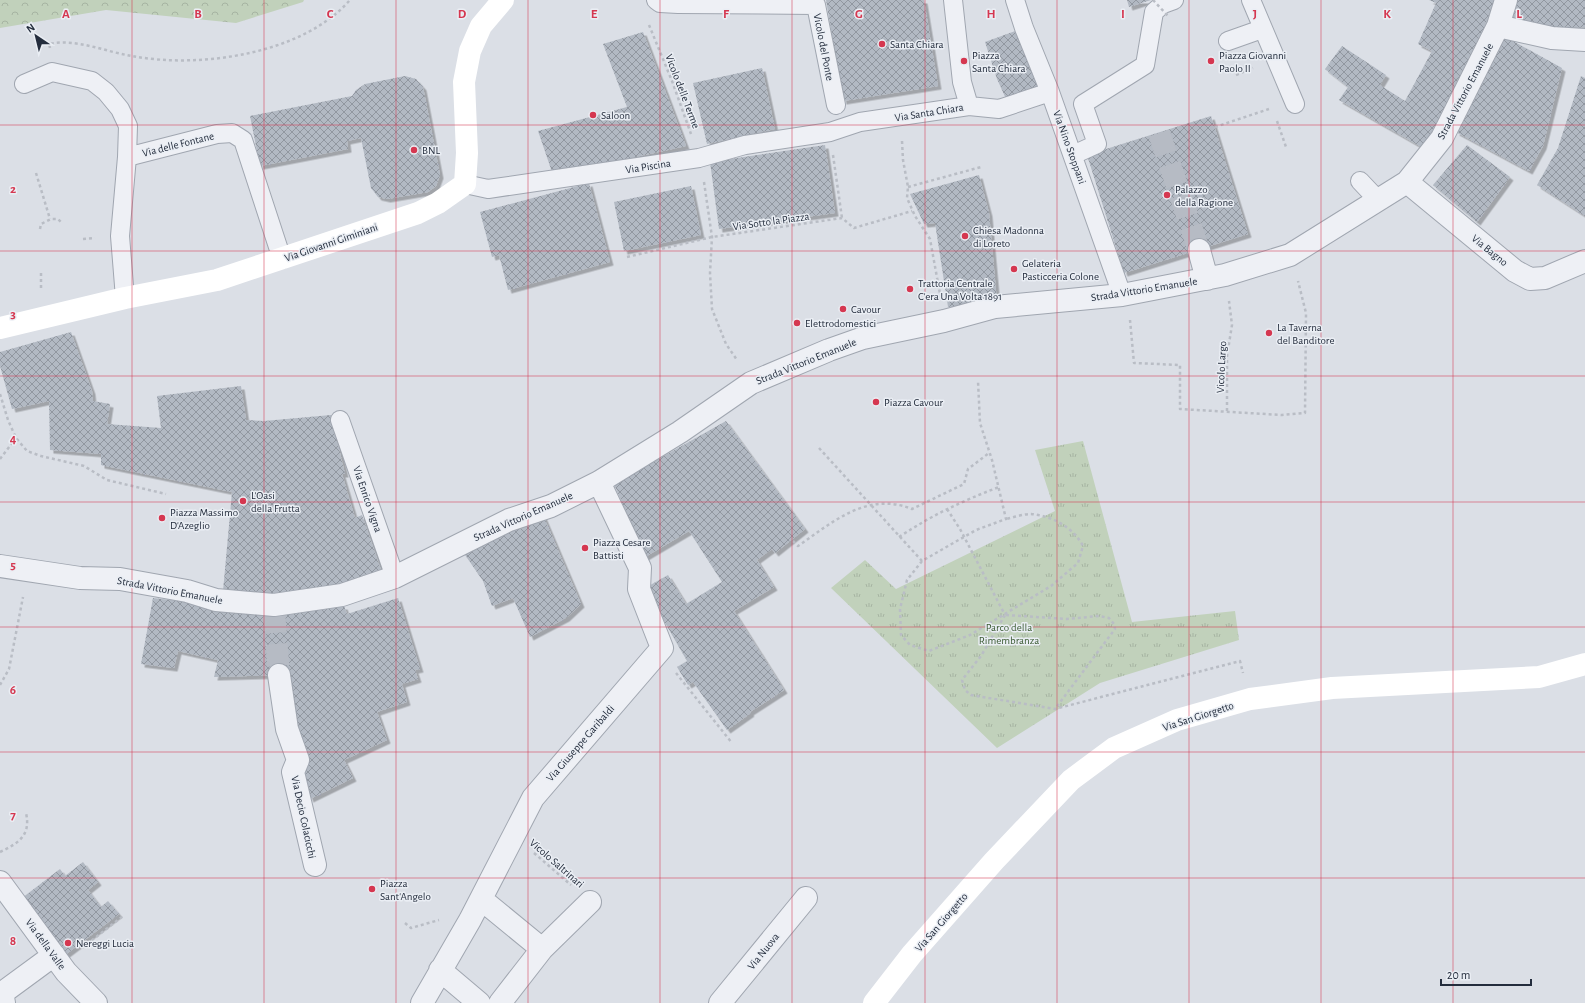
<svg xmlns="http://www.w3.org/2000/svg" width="1585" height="1003" font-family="'Alegreya Sans',sans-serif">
	<defs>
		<pattern id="forest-crowns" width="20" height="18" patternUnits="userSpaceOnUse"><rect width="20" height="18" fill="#c1d1bb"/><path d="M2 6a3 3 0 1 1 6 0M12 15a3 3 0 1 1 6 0" fill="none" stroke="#a6b4a2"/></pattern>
		<pattern id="park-tufts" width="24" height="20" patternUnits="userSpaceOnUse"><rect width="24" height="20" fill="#c1d1bb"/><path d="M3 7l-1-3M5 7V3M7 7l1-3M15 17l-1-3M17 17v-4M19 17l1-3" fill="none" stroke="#a6b4a2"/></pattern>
		<pattern id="building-cross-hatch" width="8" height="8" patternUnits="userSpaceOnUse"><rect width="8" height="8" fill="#b2b9c3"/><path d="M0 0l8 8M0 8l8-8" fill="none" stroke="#9197a0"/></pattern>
		<filter id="shadow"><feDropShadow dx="3.5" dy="3.5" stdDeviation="0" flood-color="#0004"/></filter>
	</defs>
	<rect width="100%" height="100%" fill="#dbdfe6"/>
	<path fill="url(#forest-crowns)" d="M0,0h304l-1,2 -67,21 -130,-13 -106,18z"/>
	<path fill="url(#park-tufts)" d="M1083,441l49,181 103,-11 4,29 -139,43 -103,65 -166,-160 34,-28 31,29 159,-78 -20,-61z"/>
	<path fill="url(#building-cross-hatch)" filter="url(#shadow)" d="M826,0h98l14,86 -95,15z
		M1127,0h24l-22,7z
		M1429,0h66l-27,68 -3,-1 -40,82 -86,-49 9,-13 -23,-18 17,-23 44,29 -6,10 25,16 27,-50 -14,-7 18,-41z
		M1515,0h70v27l-16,2 -58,-3z
		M1018,30l23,59 -34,12 -10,-22 -12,-37z
		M643,32l43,114 -133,29 -15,-44 89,-24 -24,-63z
		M1502,35l60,33 -19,78 -14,25 -73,-39z
		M762,68l13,61 -68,15 -14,-61z
		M405,76l11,3 7,8 17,88 -4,11 -8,6 -41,7 -9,-2 -7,-9 -10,-50 -14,3 1,8 -88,17 -10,-50 102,-20 4,-6 9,-6z
		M1581,76l4,2v138l-48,-31 21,-37z
		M1211,116l37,118 -124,39 -37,-118z
		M825,145l10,68 -116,16 -9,-67z
		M1467,145l43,32 -33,45 -44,-37z
		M979,175l10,38 8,89 -49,5 -13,-84 -11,1 -14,-30z
		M589,183l21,79 -102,28 -9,-35 -7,2 -12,-45z
		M691,186l10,49 -77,16 -10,-49z
		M71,332l21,59 1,10 17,3 -3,20 54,4 -4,-32 84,-10 5,34 18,1 67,-6 14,59h-3l13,44 7,-3 20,58 -64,18 -37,5 -58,-5 9,-99 -131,-27v-11l-51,-4 -1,-49 -37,8 -12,-43v-14z
		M726,421l79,108 -30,24 -3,-4 -15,11 17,27 -40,24 50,79 -34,22 1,1 -24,17 -34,-48 -5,3 -11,-18 10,-6 -42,-73 23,-13 18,29 36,-22 -33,-51 -44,26 -31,-73z
		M543,515l38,89 -15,14 -36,19 -17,-39 -21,8 -9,-25 -20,-29z
		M153,598l126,14 1,3 64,-9 3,8 51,-16 22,71 -5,1 3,9 -16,5 5,18 -30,10 10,28 -43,20 9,18 -43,21 -10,-31 8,-3 -25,-90 -69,2 4,-17 -40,-9 -4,17 -33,-4z
		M83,862l15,20 -10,8 13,17 7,-6 11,13 -54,41 -43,-57 38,-29 5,7z"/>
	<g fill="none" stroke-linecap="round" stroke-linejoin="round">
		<path stroke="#b6bbc4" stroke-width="22" stroke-dasharray="22 11" stroke-linecap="butt" d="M1159,133l40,117
			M274,611l5,64"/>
		<defs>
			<path id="lane" d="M656,0l4,3 18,1 138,1 20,100
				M953,0l9,82 7,24
				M1015,0l9,28 26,64 72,203
				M1251,0l44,104
				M1228,41l34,-12
				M24,84l28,-12 40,9 14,11 14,17 8,17 -1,31
				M1073,155l24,-11 -14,-40 62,-39 9,-53 9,-8 11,-4
				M1360,181l17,18
				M465,184l23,5 211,-31 46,-13 85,-13 30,-10 109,-16 30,3 51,-17
				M125,298l-5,-62 7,-79 90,-23 15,-1 11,7 39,119
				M340,420l55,157"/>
			<path id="street" d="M1498,26l54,12 33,2
				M1407,182l108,89 15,8 15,-1 40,-17
				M1199,250l8,29
				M0,566l80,12 40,1 67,12 29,9 58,5 68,-10 53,-18 114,-57 42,-14 48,-24 81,-50 71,-49 78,-33 34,-12 81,-17 51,-14 127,-12 103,-20 65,-20 117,-73 35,-44 56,-112 8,-26
				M279,675l8,54 11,31 -5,12 22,93
				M0,882l66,90 30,31
				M481,899l61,50
				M440,970l39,33
				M4,1003l-1,-5 2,-7 49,-36
				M422,1003l48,-83 63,-122 129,-150 -23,-59 1,-21 -41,-86
				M500,1003l42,-54 48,-47
				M720,1003l86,-105"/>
		</defs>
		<use href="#lane" stroke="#a0a6b0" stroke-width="20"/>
		<use href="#street" stroke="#a0a6b0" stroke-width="24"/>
		<path stroke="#b9bdc5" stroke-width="2.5" stroke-dasharray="3 3" stroke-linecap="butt" d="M649,25l23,56 19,53
			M50,48l-1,-4c27,-6 57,8 83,12 68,13 171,-2 218,-56
			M1236,75l17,-7
			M1277,121l9,26
			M1215,127l54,-18
			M902,141l1,19 5,27 -1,11 8,18 15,23 10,55
			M833,155l9,63
			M36,173l14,46
			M704,182l8,55 -2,36 2,36 14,35 11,16
			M908,187l73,-20
			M40,229l1,-5 10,-5h7l3,3
			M83,239l12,-1
			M627,257l85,-20 130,-19 12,10 58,-17
			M41,273v17
			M1130,320l4,43 46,2v44l102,6 23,-2 1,-100 -8,-32
			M0,394l8,26 8,18 11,13 14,5 43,10 23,14 59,14
			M1227,411v-55l5,-31 -3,-24
			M819,448l103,113 54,-31 30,-11 -14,-59 -12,-37 -2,-42
			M0,459l16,-21
			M947,509l13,20 45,86
			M899,537c35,-23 61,-35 100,-50
			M793,541l5,5c35,-24 69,-55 114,-37l52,-25 4,-15 21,-16
			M922,561l-15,19 -7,29 1,26 9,10 19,6 41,-16 81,-49 27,-23 5,-17c-10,-19 -31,-30 -52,-32 -7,0 -17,3 -25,5
			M1005,615l-24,41 -19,24 3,10 6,5 84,14 185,-48 3,12
			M1006,615l61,4 32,-3 10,2 5,6 1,5 -60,80
			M676,673l56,70
			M0,685l9,-16 14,-72
			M0,852c19,-9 31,-17 26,-39
			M534,853l37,32
			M405,923l6,5 28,-8
			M82,948l41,-32"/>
		<use href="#lane" stroke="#eef0f5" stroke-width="18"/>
		<use href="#street" stroke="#eef0f5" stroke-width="22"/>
		<path stroke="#fff" stroke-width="22" d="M0,328l125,-30 92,-18 201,-67 20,-10 27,-19 2,-31 -3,-71 6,-31 11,-25 22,-26
			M874,1003l38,-49 82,-93 77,-81 43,-32 63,-28 73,-21 82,-11 207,-11 46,-13"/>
		<path stroke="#b9bdc5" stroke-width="2.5" stroke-dasharray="3 3" stroke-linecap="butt" d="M1153,0l15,16"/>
	</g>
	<path fill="none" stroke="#d53750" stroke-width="1" stroke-opacity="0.55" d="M132,0v1003M264,0v1003M396,0v1003M528,0v1003M660,0v1003M792,0v1003M925,0v1003M1057,0v1003M1189,0v1003M1321,0v1003M1453,0v1003M0,125h1585M0,251h1585M0,376h1585M0,502h1585M0,627h1585M0,752h1585M0,878h1585"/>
	<g fill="#d53750" stroke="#eaeef4" stroke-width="1.5">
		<circle cx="882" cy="44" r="4"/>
		<circle cx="964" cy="61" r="4"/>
		<circle cx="1211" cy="61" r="4"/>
		<circle cx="593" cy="115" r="4"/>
		<circle cx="414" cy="150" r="4"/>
		<circle cx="1167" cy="195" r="4"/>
		<circle cx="965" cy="236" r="4"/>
		<circle cx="1014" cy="269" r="4"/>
		<circle cx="910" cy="289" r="4"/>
		<circle cx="843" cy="309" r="4"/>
		<circle cx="797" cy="323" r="4"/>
		<circle cx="1269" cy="333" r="4"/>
		<circle cx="876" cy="402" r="4"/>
		<circle cx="243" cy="501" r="4"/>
		<circle cx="162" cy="518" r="4"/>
		<circle cx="585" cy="548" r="4"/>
		<circle cx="372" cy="889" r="4"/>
		<circle cx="68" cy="943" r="4"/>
	</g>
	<g text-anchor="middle" stroke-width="3" stroke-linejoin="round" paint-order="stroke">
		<g font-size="11" fill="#242d3d" stroke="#eaeef4" text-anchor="start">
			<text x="890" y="48">Santa Chiara</text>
			<text x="972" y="59">Piazza<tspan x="972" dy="13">Santa Chiara</tspan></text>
			<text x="1219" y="59">Piazza Giovanni<tspan x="1219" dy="13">Paolo II</tspan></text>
			<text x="601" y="119">Saloon</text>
			<text x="422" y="154">BNL</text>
			<text x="1175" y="193">Palazzo<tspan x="1175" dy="13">della Ragione</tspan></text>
			<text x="973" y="234">Chiesa Madonna<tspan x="973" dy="13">di Loreto</tspan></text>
			<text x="1022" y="267">Gelateria<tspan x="1022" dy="13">Pasticceria Colone</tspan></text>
			<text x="918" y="287">Trattoria Centrale<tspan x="918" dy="13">C'era Una Volta 1891</tspan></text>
			<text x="851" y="313">Cavour</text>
			<text x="805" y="327">Elettrodomestici</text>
			<text x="1277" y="331">La Taverna<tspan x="1277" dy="13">del Banditore</tspan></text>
			<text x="884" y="406">Piazza Cavour</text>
			<text x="251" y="499">L'Oasi<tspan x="251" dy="13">della Frutta</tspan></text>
			<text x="170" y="516">Piazza Massimo<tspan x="170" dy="13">D'Azeglio</tspan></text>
			<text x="593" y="546">Piazza Cesare<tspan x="593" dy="13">Battisti</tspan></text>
			<text x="380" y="887">Piazza<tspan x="380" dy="13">Sant'Angelo</tspan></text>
			<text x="76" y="947">Nereggi Lucia</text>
		</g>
		<g font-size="11" fill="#242d3d" stroke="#eaeef4">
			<text transform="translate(824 47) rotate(79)" y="4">Vicolo del Ponte</text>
			<text transform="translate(683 91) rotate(69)" y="4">Vicolo delle Terme</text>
			<text transform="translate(1465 91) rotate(-62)" y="4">Strada Vittorio Emanuele</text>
			<text transform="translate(929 112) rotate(-9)" y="4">Via Santa Chiara</text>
			<text transform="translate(178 144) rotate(-14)" y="4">Via delle Fontane</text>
			<text transform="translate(1070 147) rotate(70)" y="4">Via Nino Stoppani</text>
			<text transform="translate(648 166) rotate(-9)" y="4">Via Piscina</text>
			<text transform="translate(771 221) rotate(-8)" y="4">Via Sotto la Piazza</text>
			<text transform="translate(331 242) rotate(-19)" y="4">Via Giovanni Giminiani</text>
			<text transform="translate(1490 250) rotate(39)" y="4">Via Bagno</text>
			<text transform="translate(1144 289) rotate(-9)" y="4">Strada Vittorio Emanuele</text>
			<text transform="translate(806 361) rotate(-22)" y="4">Strada Vittorio Emanuele</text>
			<text transform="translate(1221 367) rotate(-87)" y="4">Vicolo Largo</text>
			<text transform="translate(368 499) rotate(71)" y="4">Via Enrico Vigna</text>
			<text transform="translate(523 516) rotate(-24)" y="4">Strada Vittorio Emanuele</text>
			<text transform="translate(170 590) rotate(11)" y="4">Strada Vittorio Emanuele</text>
			<text transform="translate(1198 716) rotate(-18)" y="4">Via San Giorgetto</text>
			<text transform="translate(580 743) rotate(-49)" y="4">Via Giuseppe Garibaldi</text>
			<text transform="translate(304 817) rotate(78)" y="4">Via Decio Colacicchi</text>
			<text transform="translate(557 863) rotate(41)" y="4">Vicolo Saltrinari</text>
			<text transform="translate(941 922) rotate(-49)" y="4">Via San Giorgetto</text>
			<text transform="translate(46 944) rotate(54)" y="4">Via della Valle</text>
			<text transform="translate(763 951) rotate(-51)" y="4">Via Nuova</text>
		</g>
		<g font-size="11" fill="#395931" stroke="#eaeef4">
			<text x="1009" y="631">Parco della<tspan x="1009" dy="13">Rimembranza</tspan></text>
		</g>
	</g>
	<g font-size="13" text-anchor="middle" font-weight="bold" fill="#d53750" stroke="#eaeef4" stroke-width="3" stroke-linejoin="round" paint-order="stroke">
		<text x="66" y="18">A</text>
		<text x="198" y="18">B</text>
		<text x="330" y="18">C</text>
		<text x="462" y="18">D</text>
		<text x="594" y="18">E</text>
		<text x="726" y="18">F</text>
		<text x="859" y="18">G</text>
		<text x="991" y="18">H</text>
		<text x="1123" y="18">I</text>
		<text x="1255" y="18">J</text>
		<text x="1387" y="18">K</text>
		<text x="1519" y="18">L</text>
		<text x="13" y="193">2</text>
		<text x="13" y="318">3</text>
		<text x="13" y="443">4</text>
		<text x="13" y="569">5</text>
		<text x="13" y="694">6</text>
		<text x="13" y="819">7</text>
		<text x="13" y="945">8</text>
	</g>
	<g transform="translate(36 36) rotate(325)" stroke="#eaeef4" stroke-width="3" paint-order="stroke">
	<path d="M0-3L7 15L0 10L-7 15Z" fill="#242d3d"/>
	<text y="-6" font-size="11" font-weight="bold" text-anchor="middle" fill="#242d3d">N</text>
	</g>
	<path d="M1441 979v6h90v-6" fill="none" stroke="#242d3d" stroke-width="2"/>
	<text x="1447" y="979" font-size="12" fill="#242d3d" stroke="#eaeef4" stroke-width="3" paint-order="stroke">20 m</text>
</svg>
